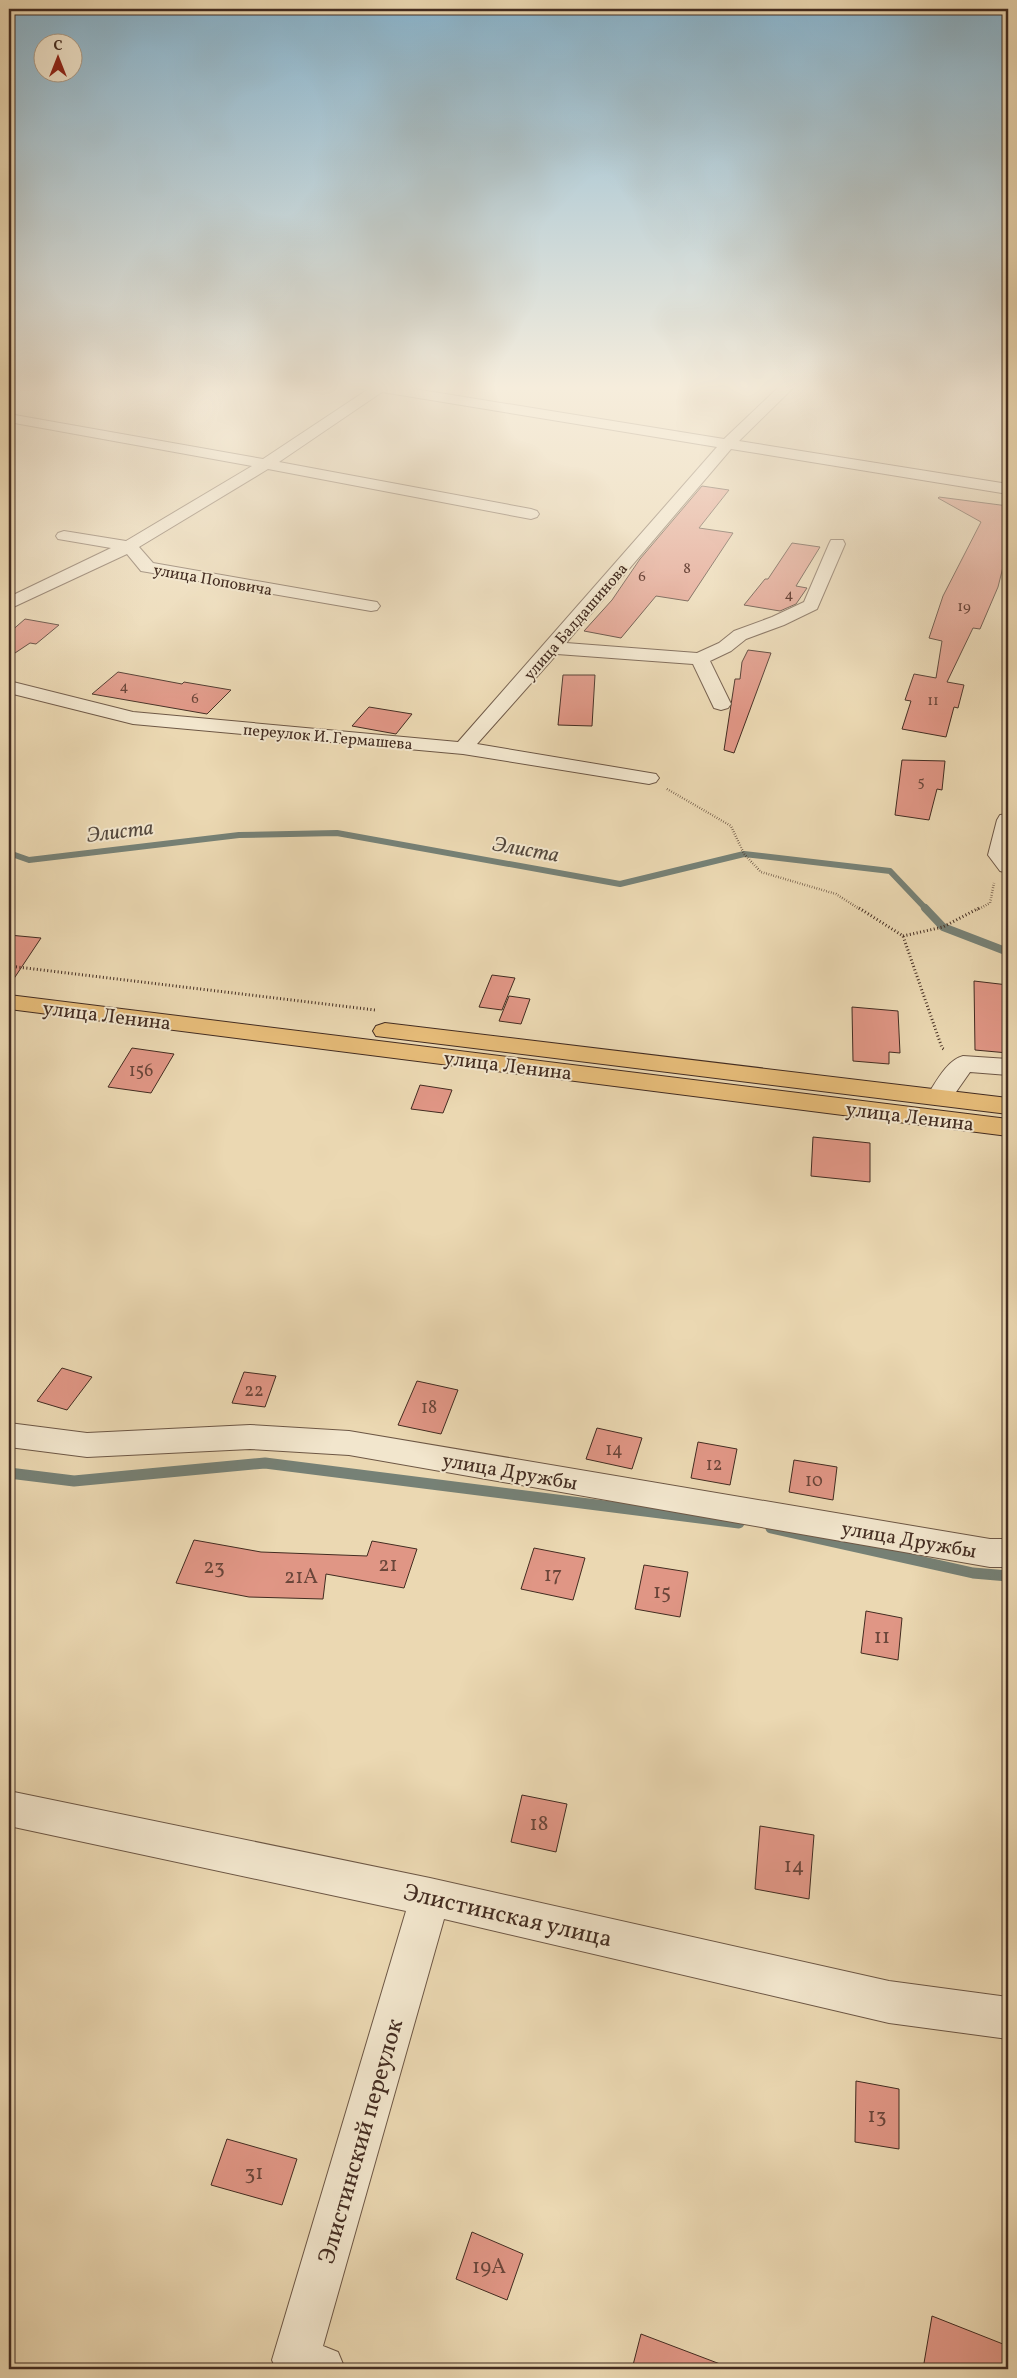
<svg xmlns="http://www.w3.org/2000/svg" width="1017" height="2378" font-family="Vollkorn,serif">
	<rect width="100%" height="100%" fill="#ebd8b2"/>
	<filter id="stains"><feTurbulence type="fractalNoise" baseFrequency=".004" numOctaves="4"/><feColorMatrix values="0 0 0 0 .2 0 0 0 0 .09 0 0 0 0 .02 0 0 0 .5 -.17"/></filter>
	<radialGradient id="worn" r=".72"><stop offset=".6" stop-color="#630" stop-opacity="0"/><stop offset="1" stop-color="#630" stop-opacity=".3"/></radialGradient>
	<g fill="none" stroke-linecap="round" stroke-linejoin="round">
		<path stroke="#768176" stroke-width="6" d="M9,853l20,7 210,-25 98,-2 283,51 124,-30 146,17 37,39"/>
		<path stroke="#768176" stroke-width="8" d="M925,908l18,19 65,25"/>
		<path stroke="#768176" stroke-width="11" d="M9,1473l65,8 191,-18 474,60
			M771,1528l202,45 35,3"/>
	</g>
	<path fill="#e09685" stroke="#432c21" d="M702,486l27,4 -30,38 34,5 -45,68 -32,-5 -35,42 -37,-7 28,-31 28,-41z
		M939,497l69,9v41l-10,40 -18,42 -7,-1 -26,54 17,3 -6,23 -4,-1 -8,30 -44,-8 9,-28 -6,-1 9,-26 22,4 6,-37 -13,-3 14,-42 38,-74 -43,-24z
		M792,543l28,4 -24,39 11,2 -11,16 -16,7 -36,-6 21,-26h3z
		M25,619l34,6 -23,19 -6,-1 -21,14v-24z
		M748,650l23,3 -37,100 -10,-3 11,-71h5l2,-17z
		M118,672l64,12 2,-2 47,8 -24,24 -115,-20z
		M563,675h32l-3,51 -34,-1z
		M369,707l43,7 -16,20 -44,-8z
		M902,760l43,1 -3,29 -5,-1 -8,31 -34,-5z
		M9,935l32,3 -32,48z
		M492,975l23,3 -13,32 -23,-3z
		M974,981l34,4v68l-33,-3z
		M509,996l21,3 -9,25 -22,-3z
		M852,1007l46,4 2,42 -11,-1v12l-36,-3z
		M132,1048l42,6 -23,39 -43,-6z
		M420,1085l32,5 -9,23 -32,-4z
		M813,1137l57,6v39l-59,-6z
		M62,1368l30,9 -25,33 -30,-9z
		M244,1372l32,4 -11,31 -33,-4z
		M417,1381l41,9 -17,44 -43,-9z
		M597,1428l45,10 -10,31 -46,-10z
		M698,1442l39,7 -7,36 -39,-7z
		M794,1460l43,7 -4,33 -44,-8z
		M194,1540l67,12 106,4 5,-15 45,8 -13,39 -78,-14 -3,25 -74,-2 -73,-14z
		M534,1548l51,10 -12,42 -52,-11z
		M644,1565l44,7 -8,45 -45,-8z
		M866,1611l36,7 -4,42 -37,-7z
		M522,1795l45,9 -11,48 -45,-10z
		M760,1826l54,9 -5,64 -54,-10z
		M856,2081l43,8v60l-44,-7z
		M227,2139l70,20 -15,46 -71,-20z
		M472,2232l51,22 -16,46 -51,-21z
		M932,2316l76,30v23h-85z
		M641,2334l87,33v2h-96z"/>
	<g fill="none" stroke-linecap="round" stroke-linejoin="round">
		<defs>
			<path id="minor" d="M355,385h35l334,54 57,-54h15l-57,56 269,43v10l-277,-45 -165,194 131,10 22,-10 15,-12 38,-14 32,-15 25,-58 2,-4h12l2,4 -28,65 -33,16 -38,14 -15,12 -21,10 21,43 -3,4 -7,2 -7,-2 -21,-44 -136,-10 -80,90 179,30 3,4 -3,4 -7,2 -186,-30 -330,-30 -124,-31v-12l124,31 325,30 259,-295 -335,-55 -103,70 252,47 6,2 2,3 -2,3 -6,2 -263,-50 -129,78 14,16 218,38 6,1 3,4 -3,4 -6,1 -224,-39 -6,-1 -14,-17 -118,55v-12l102,-49 -53,-9 -2,-3 2,-3 6,-2 62,10 126,-75 -243,-44v-8l254,45 104,-69 -10,-2z
				M1008,814v59l-8,-2 -12,-16 9,-35 3,-5z
				M963,1056l45,3v16l-38,-3 -21,30 -9,2 -9,-2 -4,-6c9,-14 20,-36 36,-40z
				M9,1423l78,10 163,-8 99,6 641,108h18v28h-18l-641,-112 -99,-6 -163,8 -78,-10z
				M9,1791l421,87 459,103 119,16v42l-119,-16 -445,-104 -121,427 15,6 7,17h-69l-4,-9 134,-449 -397,-85z"/>
			<path id="major" d="M9,995l999,124v17l-999,-127z
				M385,1023l623,75v16l-632,-78 -3,-5 3,-5z"/>
		</defs>
		<use href="#minor" stroke="#6d5745" stroke-width="2"/>
		<use href="#major" stroke="#432c21" stroke-width="2"/>
		<path stroke="#432c21" stroke-width="2.5" stroke-dasharray="0.5 2" stroke-linecap="butt" d="M667,789l64,37 13,28 17,18 75,22 25,16
			M977,910l13,-7 4,-20"/>
		<path stroke="#432c21" stroke-width="3" stroke-dasharray="1 2.5" stroke-linecap="butt" d="M859,908l44,28 39,112 3,2
			M903,936l40,-9 36,-19
			M9,966l366,44"/>
		<use href="#minor" fill="#f2e6cd" fill-rule="evenodd"/>
		<use href="#major" fill="#e6bc79" fill-rule="evenodd"/>
	</g>
	<linearGradient id="sky" x2="0" y2="1"><stop stop-color="#88b6d1"/><stop offset="0.54" stop-color="#f6eddc"/><stop offset="1" stop-color="#f6eddc" stop-opacity="0"/></linearGradient>
	<rect width="1017" height="718" fill="url(#sky)"/>
	<g text-anchor="middle" stroke-width="4" stroke-linejoin="round" paint-order="stroke">
		<g font-size="15" fill="#6a463a">
			<text x="687" y="573">8</text>
			<text x="642" y="581">6</text>
			<text x="789" y="599">4</text>
			<text x="964" y="611">19</text>
			<text x="124" y="691">4</text>
			<text x="195" y="703">6</text>
			<text x="933" y="705">11</text>
			<text x="921" y="786">5</text>
		</g>
		<g font-size="16" fill="#432c21" stroke="#f2e6cd">
			<text transform="translate(213 579) rotate(10)" y="6">улица Поповича</text>
			<text transform="translate(575 621) rotate(-49)" y="6">улица Балдашинова</text>
			<text transform="translate(328 736) rotate(5)" y="6">переулок И. Гермашева</text>
		</g>
		<g font-size="18" fill="#6a463a">
			<text x="141" y="1076">156</text>
			<text x="254" y="1396">22</text>
			<text x="429" y="1413">18</text>
			<text x="614" y="1455">14</text>
			<text x="714" y="1470">12</text>
			<text x="814" y="1486">10</text>
		</g>
		<g font-size="20" fill="#432c21" stroke="#f2e6cd">
			<text transform="translate(107 1015) rotate(7)" y="7">улица Ленина</text>
			<text transform="translate(508 1065) rotate(7)" y="7">улица Ленина</text>
			<text transform="translate(910 1116) rotate(7)" y="7">улица Ленина</text>
			<text transform="translate(510 1471) rotate(10)" y="7">улица Дружбы</text>
			<text transform="translate(909 1539) rotate(10)" y="7">улица Дружбы</text>
		</g>
		<g font-size="21" font-style="italic" fill="#54483d" stroke="#f2e6cd">
			<text transform="translate(120 831) rotate(-7)" y="7">Элиста</text>
			<text transform="translate(526 849) rotate(10)" y="7">Элиста</text>
		</g>
		<g font-size="21" fill="#6a463a">
			<text x="388" y="1571">21</text>
			<text x="214" y="1573">23</text>
			<text x="553" y="1581">17</text>
			<text x="301" y="1583">21А</text>
			<text x="662" y="1598">15</text>
			<text x="882" y="1643">11</text>
			<text x="539" y="1830">18</text>
			<text x="794" y="1872">14</text>
			<text x="877" y="2122">13</text>
			<text x="254" y="2179">31</text>
			<text x="489" y="2273">19А</text>
		</g>
		<g font-size="24" fill="#432c21" stroke="#f2e6cd">
			<text transform="translate(508 1915) rotate(13)" y="8">Элистинская улица</text>
			<text transform="translate(360 2141) rotate(-74)" y="8">Элистинский переулок</text>
		</g>
	</g>
	<rect width="1017" height="2378" fill="none" stroke="#ebd8b2" stroke-width="30"/>
	<rect x="10" y="10" width="997" height="2358" fill="none" stroke="#432c21" stroke-width="2.5"/>
	<rect x="15" y="15" width="987" height="2348" fill="none" stroke="#432c21"/>
	<g transform="translate(58 58)"><circle r="24" fill="#f2e6cd" stroke="#ac9c88"/>
	<path d="M0-4L9 19L0 12L-9 19Z" fill="#8f2418"/>
	<text y="-8" font-size="14" font-weight="bold" text-anchor="middle" fill="#432c21">С</text>
	</g>
	<rect width="100%" height="100%" filter="url(#stains)"/>
	<rect width="100%" height="100%" fill="url(#worn)"/>
</svg>
